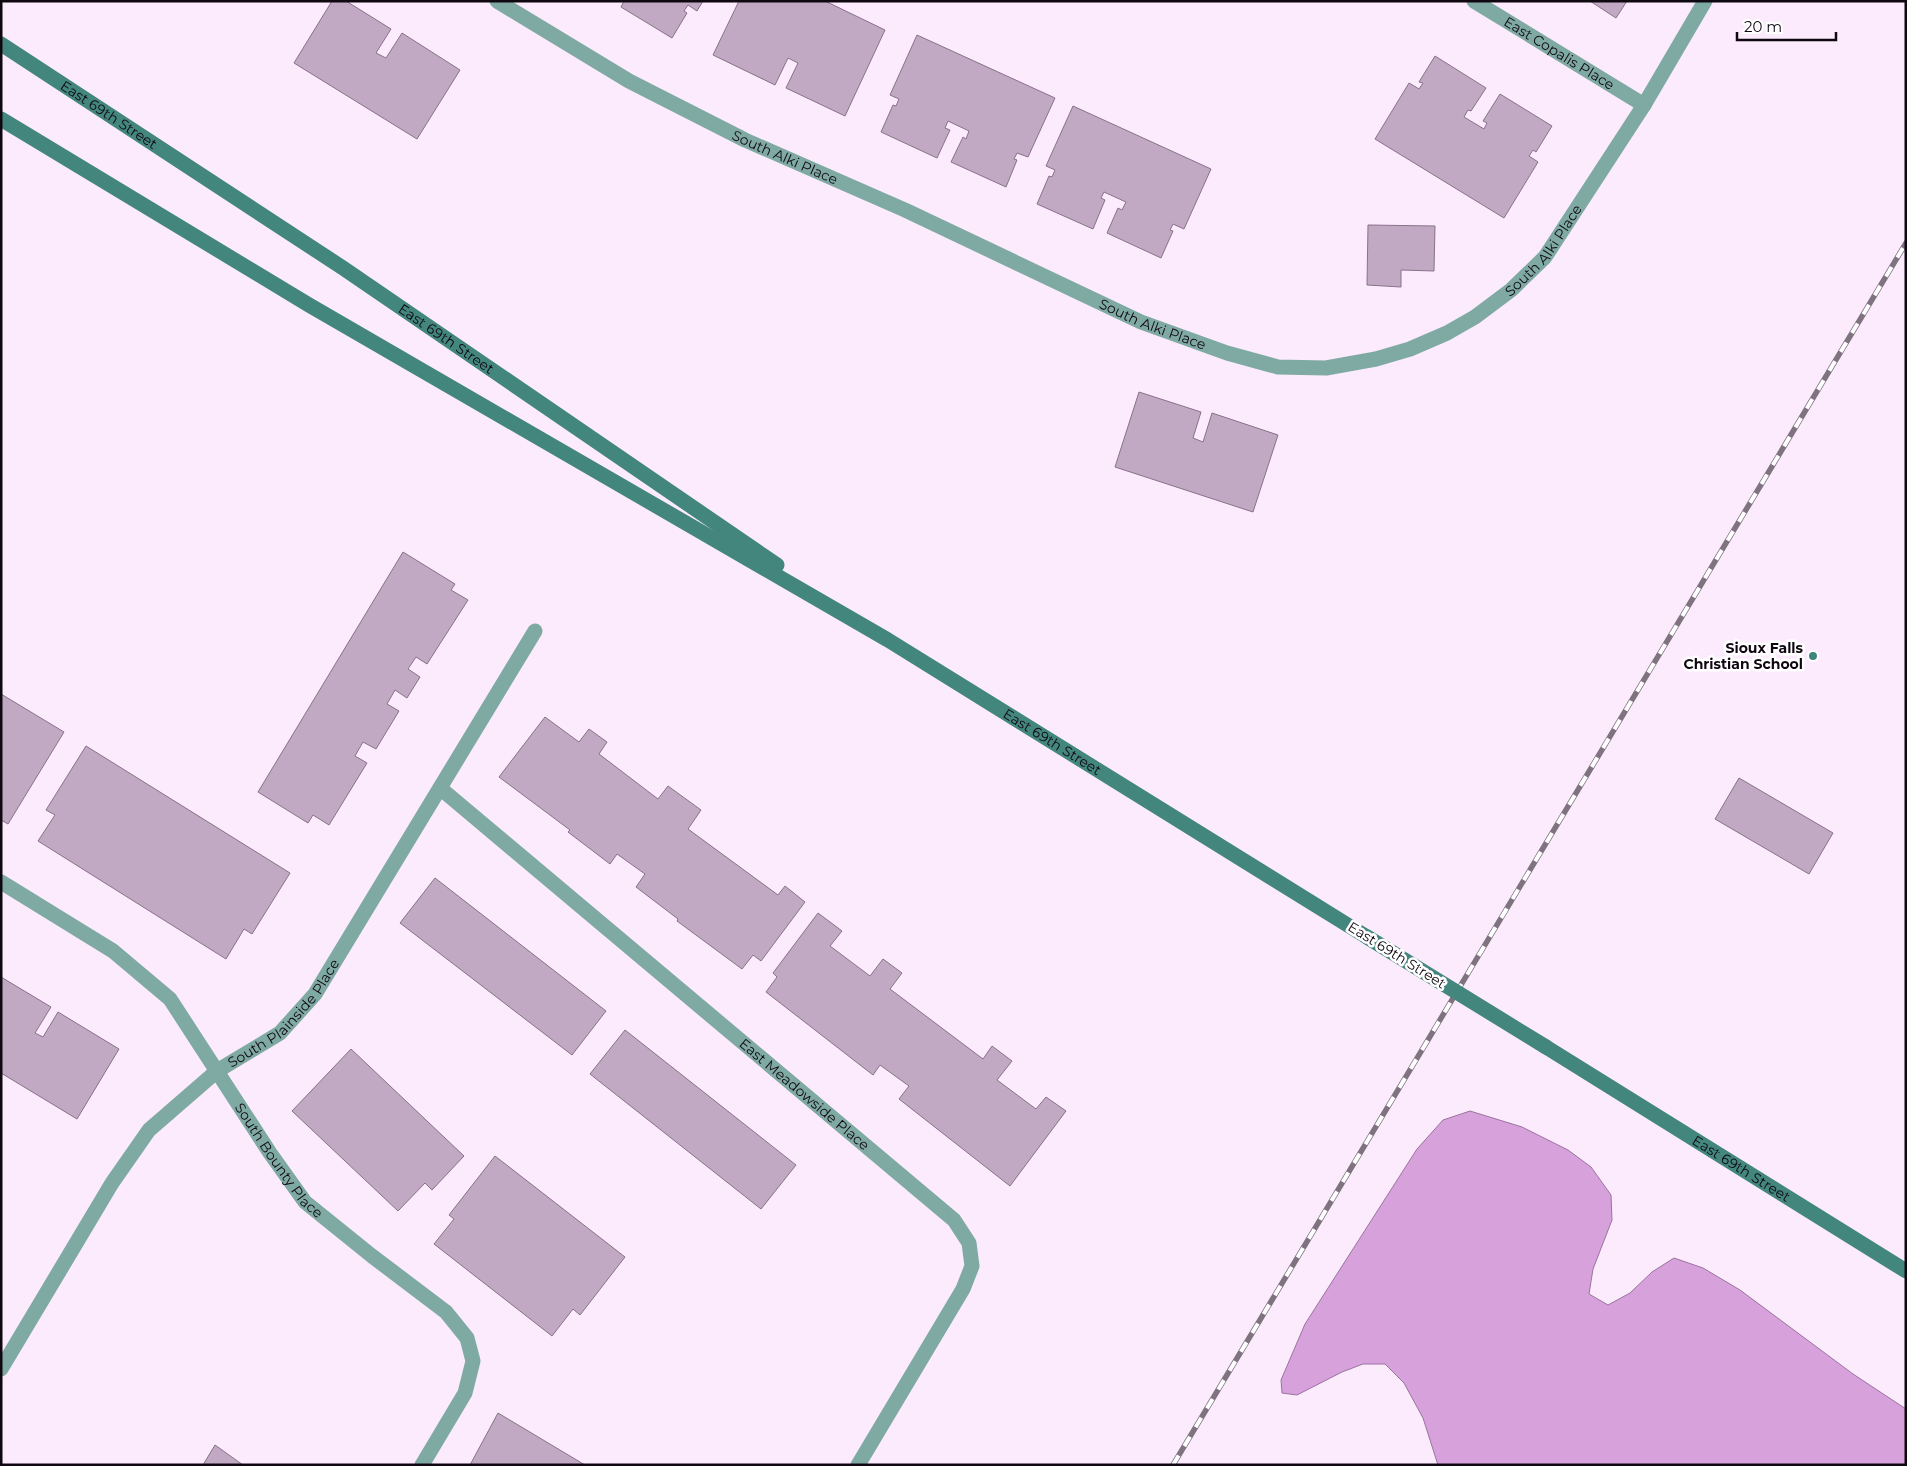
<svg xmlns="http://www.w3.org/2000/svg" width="1907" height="1466" font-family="Montserrat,sans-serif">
	<rect width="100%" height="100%" fill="#fbebfc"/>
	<path fill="#d7a1dc" stroke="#9b739f" d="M1470,1111l52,16 46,23 23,17 20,28 1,25 -19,49 -4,25 19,11 22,-12 22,-21 22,-14 29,10 37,22 113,84 53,35v56h-468l-15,-47 -19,-35 -19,-19h-22l-21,8 -45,23 -15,-2 -1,-13 24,-56 112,-175 26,-29z"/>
	<path fill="#c1a8c3" stroke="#89718b" d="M332,1h14l45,28 -15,24 10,5 16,-25 58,37 -43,69 -123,-76z
		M624,1h79l-6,10 -9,-6 -4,6 3,2 -15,25 -51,-31z
		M739,1h86l60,29 -40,86 -59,-28 12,-25 -10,-5 -13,27 -62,-30z
		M1590,1h37l-11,17z
		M917,35l138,63 -27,59 -11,-4 -3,6 3,1 -11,27 -55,-25 12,-25 3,2 3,-8 -21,-10 -3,7 5,2 -13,28 -56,-26 12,-27 3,1 3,-7 -9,-4z
		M1435,56l51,32 -15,23 -3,-1 -4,7 20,12 3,-6 -4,-2 17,-27 52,32 -16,26 -3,-2 -4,6 9,6 -34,56 -129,-79 34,-56 10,6 4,-6 -4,-1z
		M1073,106l138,63 -27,60 -11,-5 -3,6 3,1 -12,27 -54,-25 11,-25 4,2 4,-8 -22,-10 -3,6 4,2 -12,29 -56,-25 12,-28 3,1 3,-7 -9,-4z
		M1368,225l67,1 -1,45 -33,-1v17l-34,-2z
		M1139,392l62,20 -8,26 10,4 9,-29 66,22 -25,77 -138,-45z
		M403,552l52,32 -4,6 17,10 -41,64 -11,-7 -8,12 12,8 -13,21 -12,-8 -8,14 12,7 -23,38 -13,-7 -8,14 12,7 -38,62 -16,-10 -5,8 -50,-31z
		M1,694l63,38 -56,92 -7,-4z
		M545,717l34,25 10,-13 18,13 -8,12 59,45 10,-13 33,24 -13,19 90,66 7,-9 20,16 -44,59 -8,-6 -11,14 -65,-48 1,-2 -42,-32 9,-13 -28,-20 -7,10 -42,-32 2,-2 -71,-53z
		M86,746l204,127 -38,61 -8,-5 -18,30 -188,-118 17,-26 -9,-5z
		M1739,778l94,55 -24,41 -94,-55z
		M435,878l171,133 -34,44 -172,-132z
		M818,913l24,18 -12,15 40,30 13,-17 19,14 -12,16 93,70 9,-13 20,15 -15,19 39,29 10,-12 20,14 -56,75 -111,-87 10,-13 -29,-21 -7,10 -107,-83 11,-15 -4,-4z
		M1,977l50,30 -16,26 8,4 15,-25 61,37 -42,70 -76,-46z
		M625,1030l171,135 -35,44 -171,-135z
		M351,1049l113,107 -32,34 -7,-7 -27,28 -106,-100z
		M495,1156l130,101 -45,58 -7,-6 -21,27 -118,-92 20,-25 -5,-4z
		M498,1413l87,52h-115z
		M215,1445l28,20h-40z"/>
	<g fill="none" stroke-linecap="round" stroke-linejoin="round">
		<g stroke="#7fa9a3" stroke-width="15">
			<path id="s1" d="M497,1l132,80 116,59 160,70 236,112 86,31 51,14 48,1 50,-9 34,-10 37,-16 28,-16 36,-27 34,-33 99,-152 61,-104"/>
			<path id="s2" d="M1474,1l170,104"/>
			<path id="s3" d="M440,788l514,432 15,23 3,23 -9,23 -105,176"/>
			<path id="s4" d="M1,882l112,69 57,48 100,154 35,49 67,54 74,56 21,26 6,23 -8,32 -43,72"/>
			<path id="s5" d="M1,1369l111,-186 37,-53 68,-59 63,-38 35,-39 220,-363"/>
		</g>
		<g stroke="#43867e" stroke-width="15">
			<path id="s6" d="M1,44l342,224 434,297"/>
			<path id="s7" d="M1,119l308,186 579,335 479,297"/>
			<path id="s8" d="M1546,1047l360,224"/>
		</g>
		<defs>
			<path id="rail" d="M1173,1465l733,-1222"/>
		</defs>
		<use href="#rail" stroke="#7f7380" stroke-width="5.5"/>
		<use href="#rail" stroke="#fff" stroke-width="4" stroke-dasharray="11" stroke-linecap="butt"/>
		<path stroke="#43867e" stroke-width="15" d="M1367,937l179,110"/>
	</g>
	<circle fill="#3f857e" stroke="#fff" stroke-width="2" cx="1813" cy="656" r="5"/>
	<g text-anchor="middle" stroke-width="5" stroke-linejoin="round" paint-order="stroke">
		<g font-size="14" fill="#100811" stroke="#fff">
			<text dy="5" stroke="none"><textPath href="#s2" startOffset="100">East Copalis Place</textPath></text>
			<text dy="5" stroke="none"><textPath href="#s6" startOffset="129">East 69th Street</textPath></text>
			<text dy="5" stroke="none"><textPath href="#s1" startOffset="328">South Alki Place</textPath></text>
			<text dy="5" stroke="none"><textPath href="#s1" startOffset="1168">South Alki Place</textPath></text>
			<text dy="5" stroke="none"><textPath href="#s1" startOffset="732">South Alki Place</textPath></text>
			<text dy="5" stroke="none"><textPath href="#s6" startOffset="534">East 69th Street</textPath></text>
			<text dy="5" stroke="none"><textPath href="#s7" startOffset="1222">East 69th Street</textPath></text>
			<text transform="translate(1397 955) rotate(32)" y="5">East 69th Street</text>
			<text dy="5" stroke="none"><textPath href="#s5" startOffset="461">South Plainside Place</textPath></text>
			<text dy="5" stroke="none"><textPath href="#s3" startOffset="476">East Meadowside Place</textPath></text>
			<text dy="5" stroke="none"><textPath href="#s4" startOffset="401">South Bounty Place</textPath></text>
			<text dy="5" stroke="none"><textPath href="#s8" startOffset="230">East 69th Street</textPath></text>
		</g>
		<g font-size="14" font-weight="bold" fill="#100811" stroke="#fff" text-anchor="end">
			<text x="1803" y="653">Sioux Falls<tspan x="1803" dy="16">Christian School</tspan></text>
		</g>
	</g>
	<rect width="1907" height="1466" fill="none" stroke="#100811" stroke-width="5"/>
	<path d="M1737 32v8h99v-8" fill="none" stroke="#100811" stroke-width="2.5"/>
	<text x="1744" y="32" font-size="15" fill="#100811" stroke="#ffffff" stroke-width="4" paint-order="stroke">20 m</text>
</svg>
